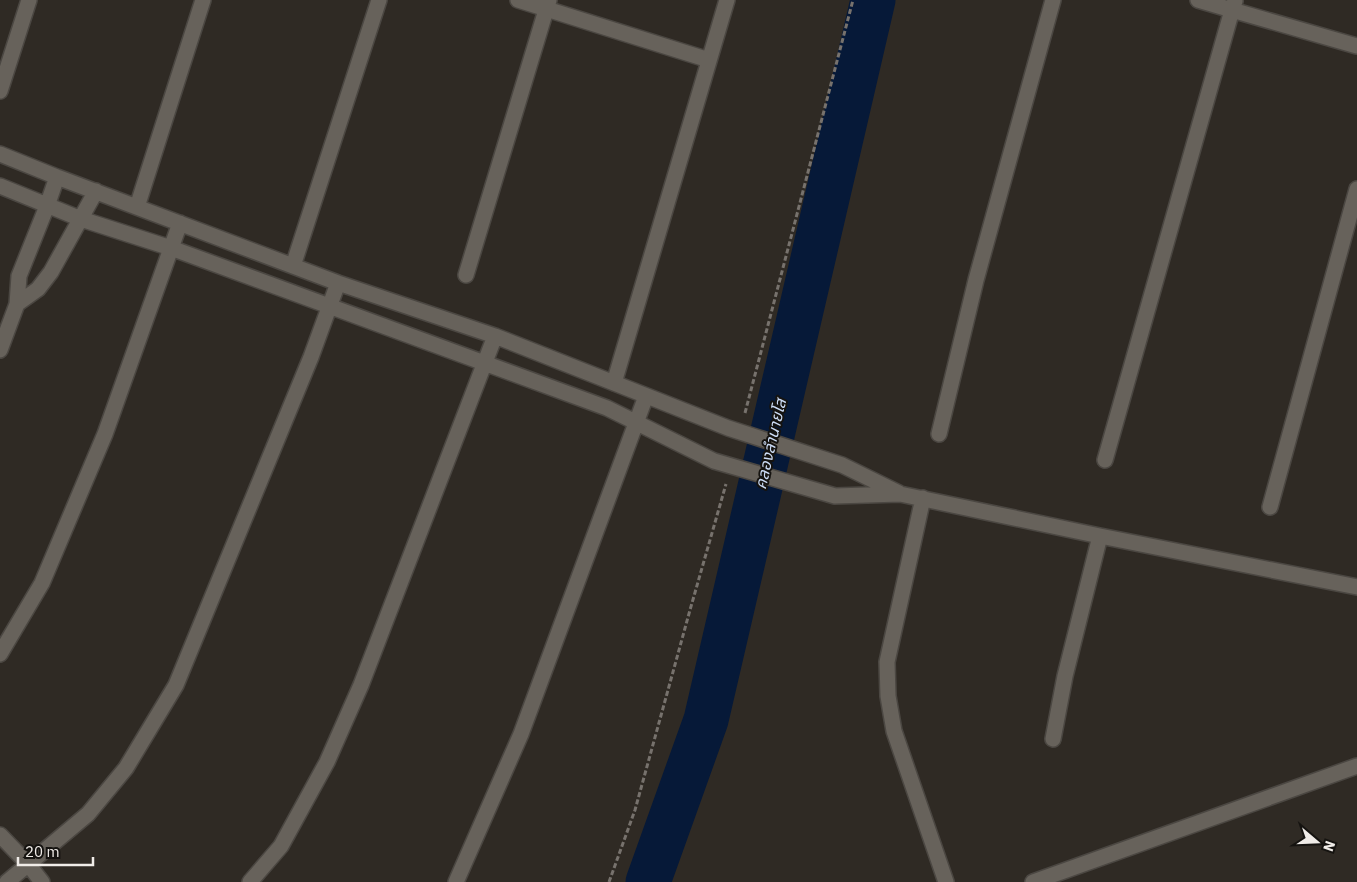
<svg xmlns="http://www.w3.org/2000/svg" width="1357" height="882" font-family="'IBM Plex Sans','Noto Sans Thai',sans-serif">
	<rect width="100%" height="100%" fill="#2f2a24"/>
	<g fill="none" stroke-linecap="round" stroke-linejoin="round">
		<path stroke="#061938" stroke-width="45" d="M648,882l58,-162 167,-720"/>
		<defs>
			<path id="street" d="M518,0l191,60
				M1235,1l-3,9 125,36
				M0,91l29,-91
				M0,154l57,23 281,106 157,53 233,92 114,37 57,28
				M0,186l81,33 90,29 436,160 107,53 121,35 65,-2 200,42 257,51
				M137,207l66,-207
				M293,266l86,-266
				M466,275l83,-275
				M17,304l21,-15 13,-17 45,-81
				M0,350l17,-46 2,-28 28,-70 10,-29
				M614,383l113,-383
				M939,434l37,-154 77,-280
				M1105,460l127,-450 -34,-10
				M923,498l-36,164 1,34 6,35 52,151
				M1270,507l87,-318
				M0,654l42,-71 63,-149 75,-211
				M1053,739l12,-63 35,-140
				M0,835l28,29 14,18
				M7,882l81,-68 38,-46 50,-83 135,-328 27,-74
				M250,882l31,-36 46,-84 34,-77 134,-349
				M456,882l65,-148 125,-338
				M1033,882l324,-116"/>
		</defs>
		<use href="#street" stroke="#4b4742" stroke-width="18"/>
		<path stroke="#77726d" stroke-width="3" stroke-dasharray="5 2.5" stroke-linecap="butt" d="M745,413l108,-413
			M609,882l26,-72 55,-200 36,-126"/>
		<use href="#street" stroke="#67625b" stroke-width="15"/>
	</g>
	<g text-anchor="middle" stroke-width="4" stroke-linejoin="round" paint-order="stroke">
		<g font-size="16" font-style="italic" fill="#ccdcf5" stroke="#151310">
			<text transform="translate(770 444) rotate(-77)" y="6">คลองลำนายโส</text>
		</g>
	</g>
	<g transform="translate(1317 842) rotate(109)" stroke="#151310" stroke-width="4" paint-order="stroke">
	<path d="M0-4L9 19L0 12L-9 19Z" fill="#f0ece8"/>
	<text y="-8" font-size="14" font-weight="bold" text-anchor="middle" fill="#f0ece8">N</text>
	</g>
	<path d="M18 857v8h75v-8" fill="none" stroke="#f0ece8" stroke-width="2.5"/>
	<text x="25" y="857" font-size="15" fill="#f0ece8" stroke="#151310" stroke-width="4" paint-order="stroke">20 m</text>
</svg>
